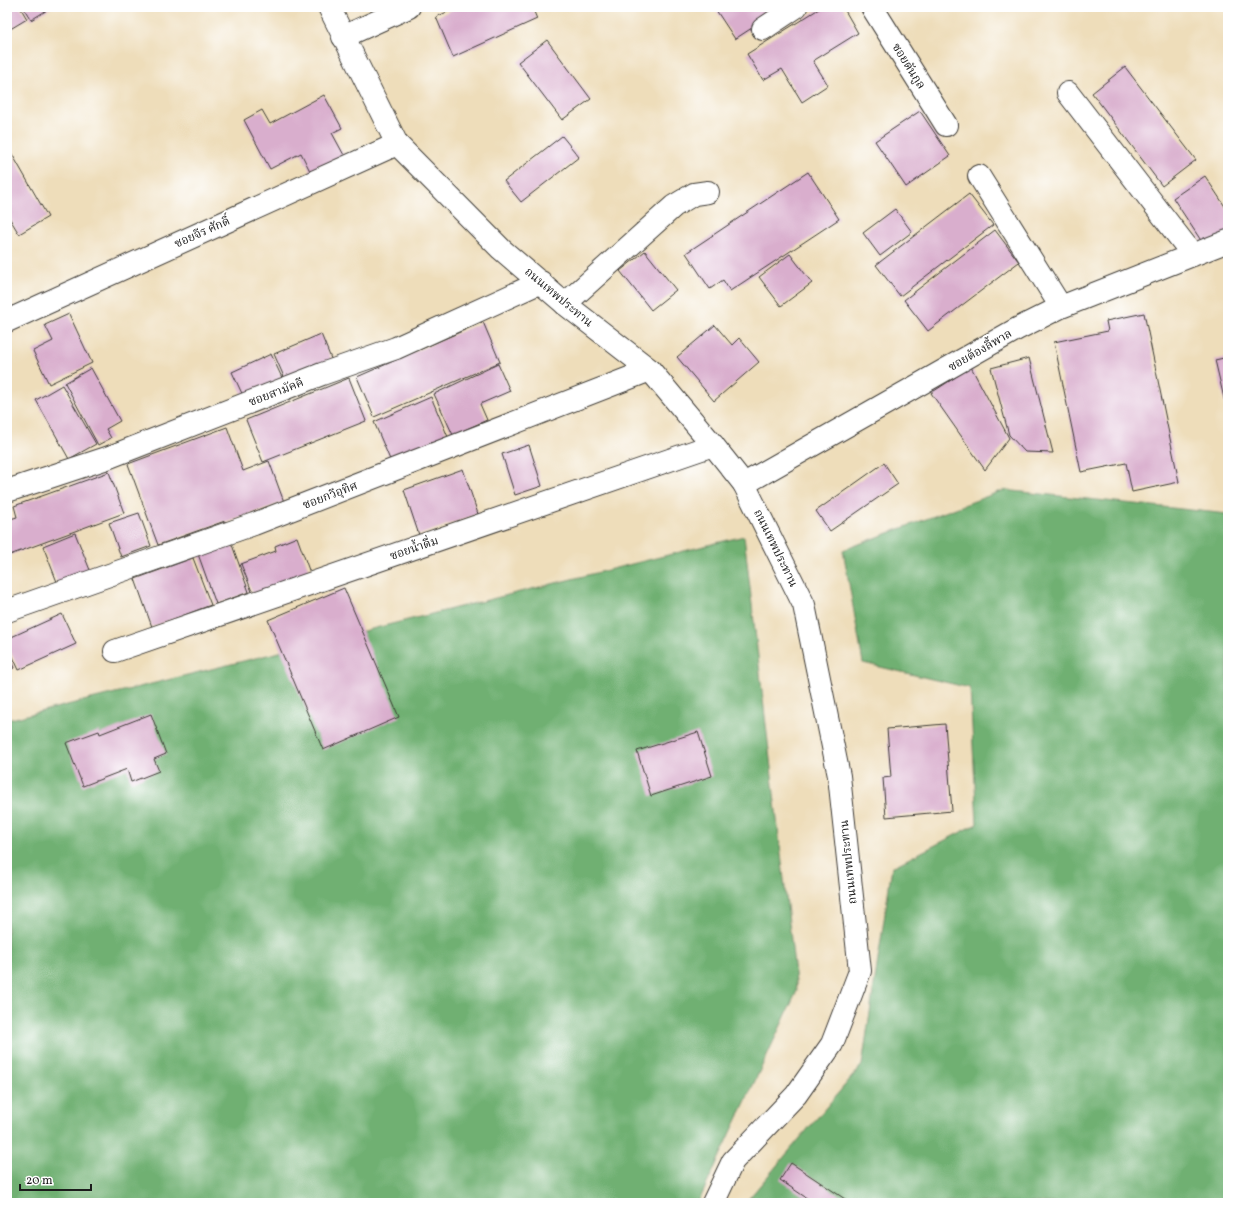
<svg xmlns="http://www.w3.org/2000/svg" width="1235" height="1210" font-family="Vollkorn,'Noto Serif Thai',serif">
	<rect width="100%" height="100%" fill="#fff"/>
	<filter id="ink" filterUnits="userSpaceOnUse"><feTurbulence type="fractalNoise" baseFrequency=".025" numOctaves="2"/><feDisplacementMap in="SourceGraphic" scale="8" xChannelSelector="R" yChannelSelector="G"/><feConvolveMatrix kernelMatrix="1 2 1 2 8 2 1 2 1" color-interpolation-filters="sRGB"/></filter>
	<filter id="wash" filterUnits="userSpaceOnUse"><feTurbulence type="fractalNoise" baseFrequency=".012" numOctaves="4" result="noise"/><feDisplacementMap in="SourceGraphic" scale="16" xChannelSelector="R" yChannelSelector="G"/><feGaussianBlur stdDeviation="0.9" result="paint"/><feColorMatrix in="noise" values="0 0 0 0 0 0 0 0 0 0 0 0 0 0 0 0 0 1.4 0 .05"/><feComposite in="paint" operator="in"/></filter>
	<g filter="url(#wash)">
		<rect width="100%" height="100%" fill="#eeddba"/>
		<path fill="#70b072" stroke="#466647" d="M1004,490l224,24v689h-483l117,-138 30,-198 85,-43 -7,-136 -107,-25 -20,-113z
			M744,536l53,455 -99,212h-691v-483z"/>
		<g id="blocks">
			<path fill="#d9aecd" d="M7,7h13l7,12 -20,12z
				M23,7h29l-21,13z
				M458,7h74l5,12 -84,38 -17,-40z
				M714,7h70l-49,32z
				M822,7h21l15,26 -45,28 15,24 -26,17 -20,-33 -19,11 -16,-26z
				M547,40l44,59 -29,21 -44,-58z
				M1125,67l71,93 -34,26 -70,-93z
				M324,95l18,33 -10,5 13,24 -33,18 -11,-22 -31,16 -26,-49 18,-10 8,14z
				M920,111l30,45 -44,31 -31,-46z
				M562,136l17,21 -58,45 -17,-21z
				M12,154l36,63 -29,17 -12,-20v-58z
				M808,172l31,47 -109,72 -7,-11 -13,9 -24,-36z
				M1205,176l23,35v22l-22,15 -33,-50z
				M969,194l24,31 -93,71 -24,-31z
				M895,209l17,23 -32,24 -17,-23z
				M995,230l24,32 -91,69 -24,-31z
				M645,251l31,39 -25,20 -31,-39z
				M790,254l22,29 -31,23 -22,-29z
				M1144,313l35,169 -47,10 -6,-29 -45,9 -27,-130 54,-11 -2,-10z
				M69,314l23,49 -43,21 -16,-33 20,-10 -8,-16z
				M483,322l17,40 -126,55 -17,-40z
				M715,325l17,20 7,-7 20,24 -45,39 -37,-44z
				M321,334l13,32 -46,20 -14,-32z
				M271,354l13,28 -39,18 -13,-28z
				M1228,357v54h-1l-12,-51z
				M1029,358l24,95 -28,-1 -16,-17 -18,-67z
				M498,364l12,27 -30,13 7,16 -34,15 -19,-41z
				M971,367l38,71 -24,32 -54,-77z
				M91,368l29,53 -14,8 5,9 -13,7 -33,-62z
				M349,378l17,43 -103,41 -17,-42z
				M62,385l34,59 -27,15 -33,-59z
				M431,397l17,40 -57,25 -17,-40z
				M227,427l16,44 26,-10 15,41 -58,21 -1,-2 -67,24 -30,-81z
				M529,445l13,41 -27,9 -13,-41z
				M884,463l14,21 -68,47 -14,-20z
				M463,469l15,45 -59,21 -15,-45z
				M109,472l15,41 -117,43v-36l10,-3 -3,-11z
				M139,513l12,33 -30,11 -12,-34z
				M75,533l17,42 -33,12 -16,-41z
				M297,537l13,36 -57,21 -12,-30 35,-13 -1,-5z
				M231,542l18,50 -33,12 -18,-50z
				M193,558l18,47 -59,22 -17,-48z
				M344,588l55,129 -76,33 -55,-130z
				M62,614l14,30 -57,26 -12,-26v-5z
				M7,652l7,16 -7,3z
				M151,714l15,40 -12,5 5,12 -28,11 -4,-13 -44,17 -17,-43 33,-12 1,3z
				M945,724l7,87 -66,6 -3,-39 8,-1 -4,-48z
				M698,732l14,44 -61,20 -14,-45z
				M791,1163l57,38 -1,2h-33l-34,-23z"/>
		</g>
	</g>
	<g filter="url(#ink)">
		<use href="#blocks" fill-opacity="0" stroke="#3c3934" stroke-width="1"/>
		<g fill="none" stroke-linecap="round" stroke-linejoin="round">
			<defs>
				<path id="minor" d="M872,7l74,118
					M763,29l33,-22
					M343,37l66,-30
					M1068,93l125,162
					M979,176l82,131
					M565,304l109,-98 20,-12 14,-2
					M7,321l390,-177
					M744,484l273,-155 44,-22 167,-66
					M7,491l100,-33 215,-84 74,-26 145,-66
					M7,611l247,-87 396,-154
					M115,651l598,-206"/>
				<path id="tertiary" d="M329,7l68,137 104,105 64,55 85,66 63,75 31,39 60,121 35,171 21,195 -28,73 -36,51 -63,66 -20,42"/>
			</defs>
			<use href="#minor" stroke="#3c3934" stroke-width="24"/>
			<use href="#tertiary" stroke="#3c3934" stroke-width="24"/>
			<use href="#minor" stroke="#fff" stroke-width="22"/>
			<use href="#tertiary" stroke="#fff" stroke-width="22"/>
		</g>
	</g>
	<g text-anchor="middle" stroke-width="4" stroke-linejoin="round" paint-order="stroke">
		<g font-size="12" fill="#1c1c1c" stroke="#fff">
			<text transform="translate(909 66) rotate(58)" y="4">ซอยตันกูล</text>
			<text transform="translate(202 232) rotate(-24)" y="4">ซอยจีร ศักดิ์</text>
			<text transform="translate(559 297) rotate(40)" y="4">ถนนเทพประทาน</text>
			<text transform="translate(980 350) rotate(-30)" y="4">ซอยต้องลี้พาล</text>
			<text transform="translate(276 392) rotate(-21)" y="4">ซอยสามัคคี</text>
			<text transform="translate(330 495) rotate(-21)" y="4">ซอยกวีอุทิศ</text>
			<text transform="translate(414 548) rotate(-19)" y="4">ซอยน้ำดื่ม</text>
			<text transform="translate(776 548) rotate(64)" y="4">ถนนเทพประทาน</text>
			<text transform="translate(848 862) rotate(-96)" y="4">ถนนเทพประทาน</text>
		</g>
	</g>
	<rect width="1235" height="1210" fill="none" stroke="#fff" stroke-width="24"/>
	<path d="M20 1184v6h71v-6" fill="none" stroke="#1c1c1c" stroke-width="2"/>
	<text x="26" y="1184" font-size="12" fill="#1c1c1c" stroke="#ffffff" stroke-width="3" paint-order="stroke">20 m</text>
</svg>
